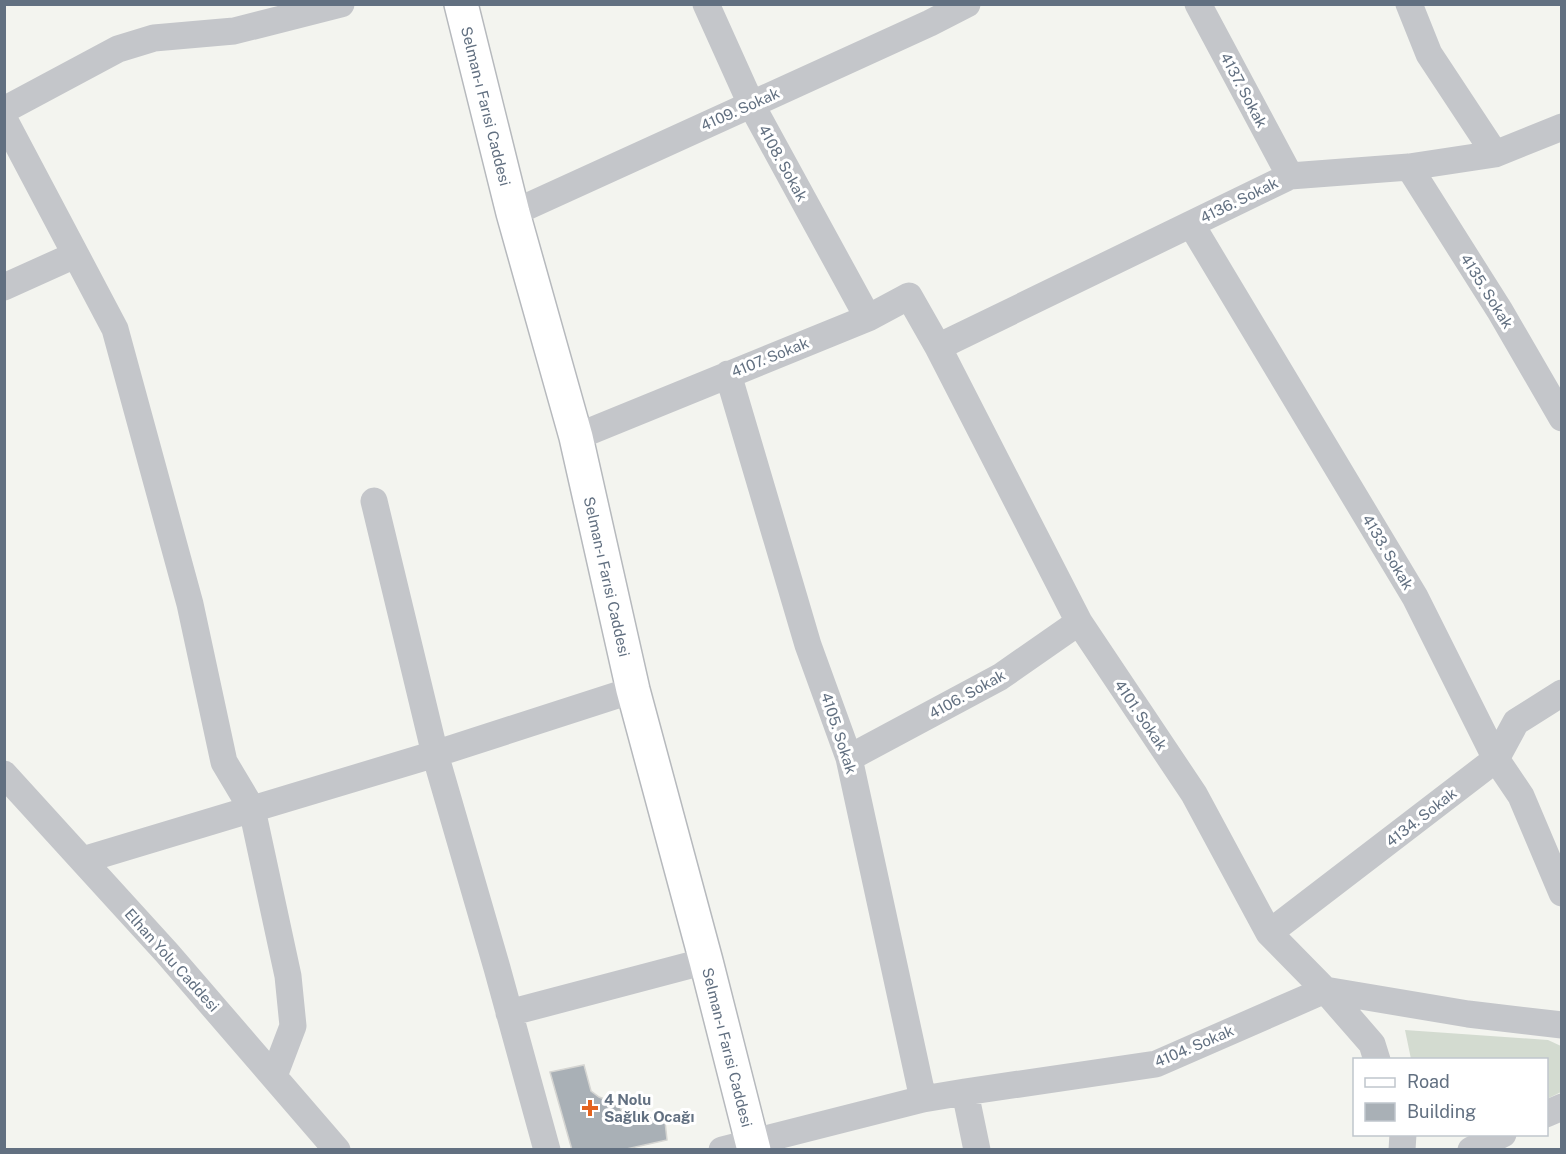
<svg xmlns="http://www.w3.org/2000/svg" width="1566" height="1154" font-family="'Public Sans',sans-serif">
  <rect width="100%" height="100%" fill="#f3f4ef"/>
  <!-- green -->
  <path fill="#d3dbd0" d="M1405,1030l143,10 13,6v46l-14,7 -1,-39 -135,-1z"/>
  <!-- building -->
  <path fill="#a9b0b6" stroke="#d5d5d2" stroke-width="1.5" d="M584,1065l7,26 8,6 19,7 7,12 39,-4 3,28 -45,10h-50l-22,-78z"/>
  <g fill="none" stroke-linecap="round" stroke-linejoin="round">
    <!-- major casing -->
    <g stroke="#b6b9bd" stroke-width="36">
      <g id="major">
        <path id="s1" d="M461,4l52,209 63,224 57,253 73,271 48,189"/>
      </g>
    </g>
    <!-- minor -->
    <path stroke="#c4c6ca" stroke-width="27" d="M706,4l45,100 117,214
      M1198,4l92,172
      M1409,4l20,50 66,100
      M4,110l114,-61 36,-11 80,-7 107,-27
      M4,119l111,210 75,275 34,158 28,47 36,167 5,50 -19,50
      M1409,167l91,144 62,107
      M513,213l417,-190 37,-19
      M1191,224l224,373 81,162 25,37 41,97
      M4,287l71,-32
      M938,347l352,-171 119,-9 86,-13 67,-27
      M728,374l80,271 41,113 74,341
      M576,437l292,-119 41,-22 29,51 141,275 115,172 75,139 56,57 47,54 5,16
      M374,501l61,253 62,214 50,182
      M849,758l151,-81 79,-55
      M4,774l163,179 170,197
      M83,860l352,-106 198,-64
      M1269,933l227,-174 20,-37 46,-29
      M509,1013l197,-52
      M965,1092l12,58
      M1546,1114l16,-7
      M722,1150l201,-51 42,-7 191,-28 169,-74 143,24 94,11
      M1402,1150l1,-16
      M1471,1150l32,-16"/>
    <!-- major -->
    <use href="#major" stroke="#fff" stroke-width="33"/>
  </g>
  <!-- markers -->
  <path fill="#e4631f" stroke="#fff" stroke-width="2" d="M587 1099h6v6h6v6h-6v6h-6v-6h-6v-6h6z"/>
  <g text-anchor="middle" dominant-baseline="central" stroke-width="6" stroke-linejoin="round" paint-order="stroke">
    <!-- street labels -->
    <g font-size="15" fill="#627081" stroke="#fff">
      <text transform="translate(1244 90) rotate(62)">4137. Sokak</text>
      <text stroke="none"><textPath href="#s1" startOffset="105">Selman-ı Farısi Caddesi</textPath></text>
      <text transform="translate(740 109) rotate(-24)">4109. Sokak</text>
      <text transform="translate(783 163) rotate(61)">4108. Sokak</text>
      <text transform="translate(1239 200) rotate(-26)">4136. Sokak</text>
      <text transform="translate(1487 291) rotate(58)">4135. Sokak</text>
      <text transform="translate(770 357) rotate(-22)">4107. Sokak</text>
      <text transform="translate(1388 552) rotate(59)">4133. Sokak</text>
      <text stroke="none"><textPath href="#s1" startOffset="591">Selman-ı Farısi Caddesi</textPath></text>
      <text transform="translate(967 694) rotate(-29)">4106. Sokak</text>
      <text transform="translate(1141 715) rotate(56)">4101. Sokak</text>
      <text transform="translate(839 733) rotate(72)">4105. Sokak</text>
      <text transform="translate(1421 817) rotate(-38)">4134. Sokak</text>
      <text transform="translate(172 960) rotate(48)">Elhan Yolu Caddesi</text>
      <text transform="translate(1194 1046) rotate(-23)">4104. Sokak</text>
      <text stroke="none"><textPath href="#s1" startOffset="1077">Selman-ı Farısi Caddesi</textPath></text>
    </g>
    <!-- poi labels -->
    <g font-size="15" font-weight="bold" fill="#627081" stroke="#fff" text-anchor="start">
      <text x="604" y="1099">4 Nolu<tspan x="604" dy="17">Sağlık Ocağı</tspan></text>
    </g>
  </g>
  <!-- border -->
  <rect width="1566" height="1154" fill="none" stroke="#627081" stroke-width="12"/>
  <!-- legend -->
  <rect x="1353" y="1058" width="195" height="78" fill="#ffffff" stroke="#c0c6cd" stroke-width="1.5"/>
  <rect x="1365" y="1078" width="30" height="9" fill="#ffffff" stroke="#c0c6cd" stroke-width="1.5"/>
  <text x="1407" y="1088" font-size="18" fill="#627081">Road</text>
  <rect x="1365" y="1103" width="30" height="18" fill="#a9b0b6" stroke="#c0c6cd" stroke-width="1.5"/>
  <text x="1407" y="1118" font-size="18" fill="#627081">Building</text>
</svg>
